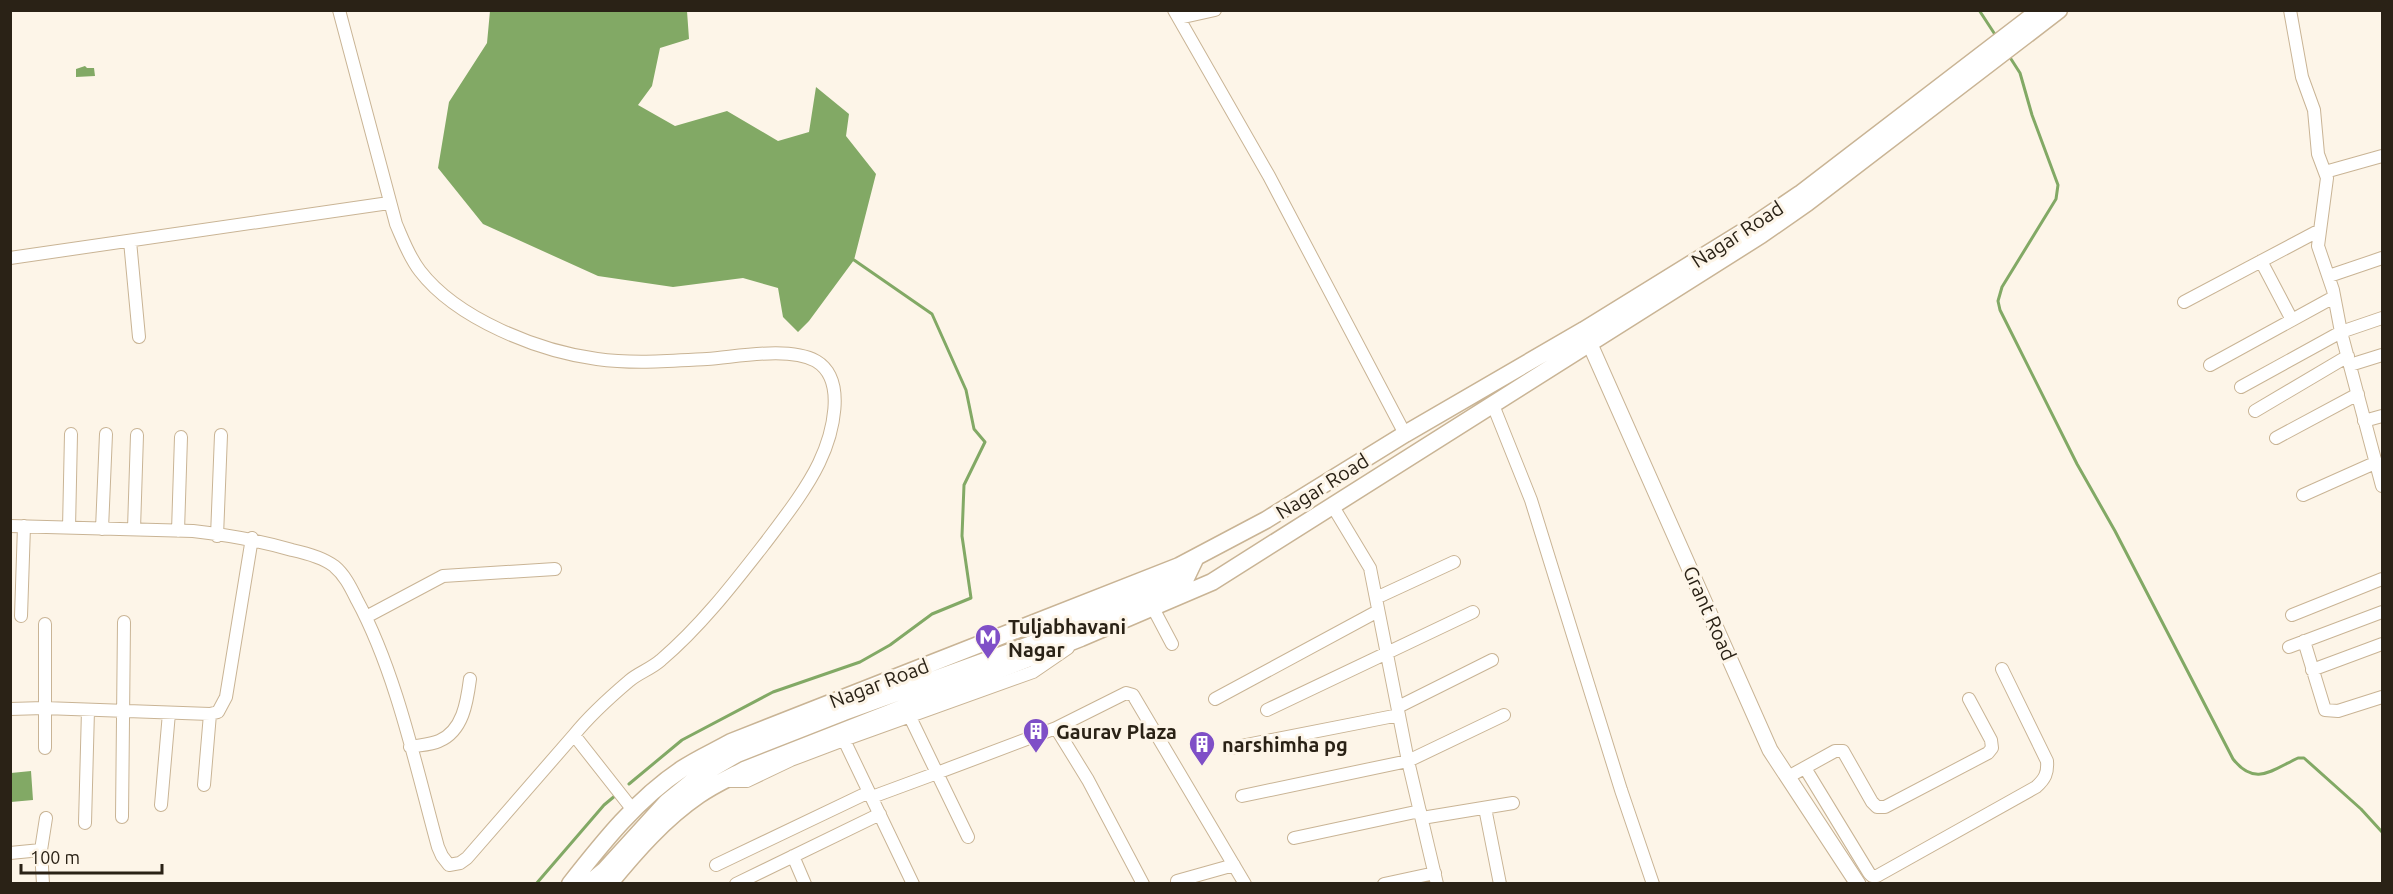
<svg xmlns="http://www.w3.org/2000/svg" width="2393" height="894" font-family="Ubuntu,sans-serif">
  <rect width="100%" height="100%" fill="#fdf5e8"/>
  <!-- water -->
  <path fill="#82a965" d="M687,11l2,28 -29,9 -8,38 -14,19 37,21 52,-15 51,30 31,-9 7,-45 33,27 -3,22 30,38 -22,86 -45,61 -11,11 -15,-15 -5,-29 -35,-10 -70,9 -75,-11 -115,-52 -45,-56 11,-66 38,-59 3,-32z
    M85,66l2,2h7l1,8 -19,1v-8z
    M31,771l2,29 -22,2v-29z"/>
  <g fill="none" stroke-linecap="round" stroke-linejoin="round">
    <!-- stream -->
    <path stroke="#82a965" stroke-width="3" d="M1979,10l17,26
      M2011,59l9,14 12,42 26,70 -2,14 -54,88 -4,14 2,9 77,154 38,67 118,228c22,28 39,11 65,-1h6l57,51 21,23
      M629,784l53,-44 91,-48 87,-30 30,-17 42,-31 39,-16 -9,-62 2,-51 21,-43 -11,-13 -8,-39 -34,-76 -78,-54
      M536,884l68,-79 12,-10"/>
    <!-- minor casing -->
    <g stroke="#c9b495" stroke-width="14">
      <path id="minor" d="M339,10l57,214c7,16 13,33 24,47 37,48 118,80 177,88 35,5 74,2 110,0 30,-2 82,-13 109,2 32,19 16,75 3,102 -13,27 -35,55 -53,79 -32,41 -65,84 -105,118 -10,9 -23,13 -32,21 -20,17 -39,34 -55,54l59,75
        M1174,10l95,166 136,258
        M2290,10l12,67 12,33 4,44 9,24 -9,68 15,44 8,42 41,154
        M1179,18l36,-8
        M2325,172l57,-16
        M130,241l9,96
        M10,258l379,-55
        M2261,261l31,59
        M2329,276l53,-18
        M2184,302l136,-72
        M2210,365l124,-68
        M2350,365l32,-10
        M2241,387l100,-55 41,-14
        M1493,405l38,95 90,290 32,94
        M2255,411l93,-55
        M2364,421l18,-5
        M2276,438l82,-44
        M2303,495l74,-33
        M1332,505l38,63 38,193 29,123
        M10,526l183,5c35,4 65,9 99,19 14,3 30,7 42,16 11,9 17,22 23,34 39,72 59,167 81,247l4,9 7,9 11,-2 7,-5 107,-123
        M69,528l2,-94
        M102,529l4,-95
        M134,529l3,-94
        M178,531l3,-94
        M217,536l4,-101
        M1376,598l78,-36
        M1153,608l19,36
        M2292,615l90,-36
        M21,616l3,-90
        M366,617l77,-41 112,-7
        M45,624v124
        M2304,641l21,69 13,1 44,-14
        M2289,647l93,-35
        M2312,670l70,-26
        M1215,699l163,-88
        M1398,707l94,-47
        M10,709l34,-1 166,6 8,-2 8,-15 26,-159
        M1267,710l206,-98
        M910,717l27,56 119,-45 70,-35 7,2 112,189
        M1056,728l32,52 55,104
        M844,740l69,144
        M410,747c9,-2 20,-2 29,-6 24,-10 28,-39 31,-62
        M1231,748l168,-33
        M1805,768l64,105 3,3h5l159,-89c9,-8 12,-14 11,-26l-45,-92
        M1788,777l47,-26h8l29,51 5,5h8l103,-54 4,-5 -1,-8 -22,-41
        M727,781h20l44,-21 53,-20 189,-68 35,-24
        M204,785l6,-71
        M1242,796l166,-35 96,-46
        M872,797l65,-24 31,64
        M161,805l8,-92
        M1485,808l15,76
        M122,817l2,-195
        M1422,818l91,-15
        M85,823l3,-113
        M1294,838l126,-27
        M41,850l2,34
        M10,853l31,-3 5,-32
        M793,856l12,28
        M716,865l153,-73
        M1177,881l57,-16
        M736,884l144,-70
        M1384,884l51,-11"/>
    </g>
    <!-- major casing -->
    <g stroke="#c9b495" stroke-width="17">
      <path id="major" d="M1585,333l185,417 88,134"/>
    </g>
    <!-- highway casing -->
    <g stroke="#c9b495" stroke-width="19">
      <path id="highway" d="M570,884c33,-42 67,-85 112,-115 15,-10 33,-18 49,-27l448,-176 87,-46 139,-86 179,-104 170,-105 46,-31 240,-184
        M588,884l17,-14 62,-68 32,-26 38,-22 107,-42 196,-71 24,-13 122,-50 10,-21
        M609,884c27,-33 55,-65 90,-89 14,-10 30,-17 45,-25l337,-132 131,-56 549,-347 46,-32 252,-193"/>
    </g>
    <!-- minor -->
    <use href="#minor" stroke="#fff" stroke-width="12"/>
    <!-- major -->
    <use href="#major" stroke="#fff" stroke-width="15"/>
    <!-- highway -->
    <use href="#highway" stroke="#fff" stroke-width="16"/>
  </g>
  <!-- icons -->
  <defs>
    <g id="metro-pin" transform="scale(1.35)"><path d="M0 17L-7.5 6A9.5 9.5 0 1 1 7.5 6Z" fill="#7f4fc7" stroke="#fdf5e8"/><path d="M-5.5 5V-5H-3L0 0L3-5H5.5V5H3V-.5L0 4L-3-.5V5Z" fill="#fff"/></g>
    <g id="building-pin" transform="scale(1.35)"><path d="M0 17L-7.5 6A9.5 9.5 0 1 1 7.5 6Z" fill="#7f4fc7" stroke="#fdf5e8"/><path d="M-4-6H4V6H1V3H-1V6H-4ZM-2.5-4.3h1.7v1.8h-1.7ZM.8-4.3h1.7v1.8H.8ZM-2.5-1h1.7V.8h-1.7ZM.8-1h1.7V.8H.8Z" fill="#fff"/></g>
  </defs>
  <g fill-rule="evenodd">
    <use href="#metro-pin" x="988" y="637"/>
    <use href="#building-pin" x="1036" y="731"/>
    <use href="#building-pin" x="1202" y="744"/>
  </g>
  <g text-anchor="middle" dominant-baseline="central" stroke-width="6" stroke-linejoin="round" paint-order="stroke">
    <!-- street labels -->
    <g font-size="20" fill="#2a2216" stroke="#fdf5e8">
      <text transform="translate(1737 234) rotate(-33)">Nagar Road</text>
      <text transform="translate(1322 486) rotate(-32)">Nagar Road</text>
      <text transform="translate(1710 613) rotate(66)">Grant Road</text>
      <text transform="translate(879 683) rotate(-21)">Nagar Road</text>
    </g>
    <!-- poi labels -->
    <g font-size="20" font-weight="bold" fill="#2a2216" stroke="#fdf5e8" text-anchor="start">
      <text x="1008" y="626">Tuljabhavani<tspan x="1008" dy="23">Nagar</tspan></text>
      <text x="1056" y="731">Gaurav Plaza</text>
      <text x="1222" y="744">narshimha pg</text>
    </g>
  </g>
  <!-- border -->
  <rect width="2393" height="894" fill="none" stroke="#2a2216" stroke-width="24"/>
  <!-- scale -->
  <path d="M21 864v9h141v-9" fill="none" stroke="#2a2216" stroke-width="3"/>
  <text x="30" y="864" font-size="18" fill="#2a2216" stroke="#fdf5e8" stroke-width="4.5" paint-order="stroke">100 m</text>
</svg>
